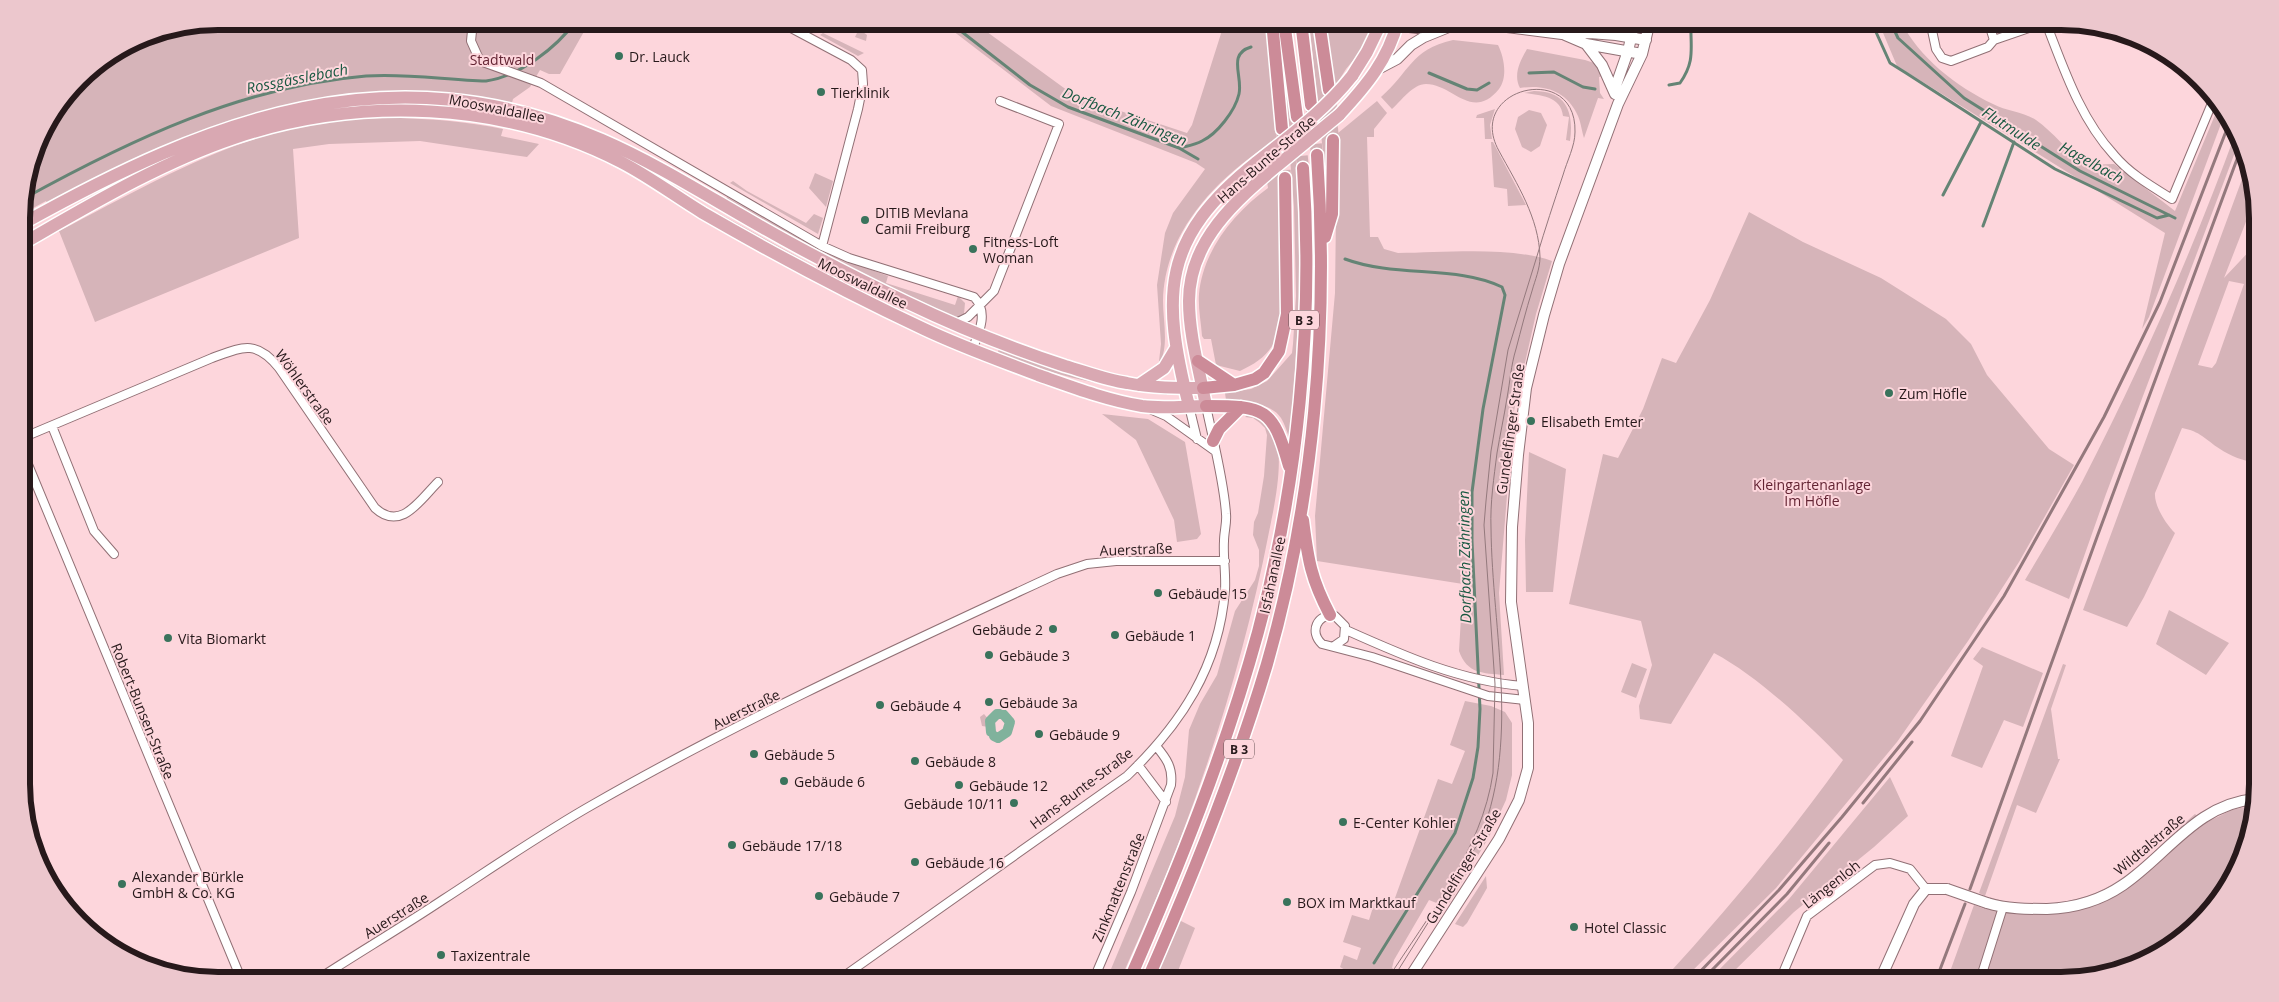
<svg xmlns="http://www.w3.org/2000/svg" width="2279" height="1002" font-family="'Open Sans',sans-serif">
  <rect width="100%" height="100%" fill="#fdd6dc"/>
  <!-- green -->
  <path fill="#d6b4b9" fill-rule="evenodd" d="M218,21h372l-30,53h-11l-9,-4 -10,17 -17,12 -2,8 -195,-6 -268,103 -2,-3 -24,13v-9l19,-74 47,-61 55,-34zM301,85l-56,14 -45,15 45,-16z
    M940,21h32l103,75 112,37 5,-8 33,-104h42c8,76 13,151 14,227 0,29 4,60 -4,87 -6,19 -20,28 -37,36l-24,-6 -5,-26h-7l-2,-3c-1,-14 -4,-28 -3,-42 4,-44 35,-81 69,-106l-6,-39c-51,35 -98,87 -99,152 0,19 6,45 -3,61l-1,-1 2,-17 -4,-59 8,-52 8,-20 32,-44 -9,-6 -145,-57z
    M1309,21h66l-14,30 -15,18 -10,16 2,48 39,-32 10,12 -13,16v8h-7l3,100h8l6,12 14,4c44,0 113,-7 154,8l-16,53 -22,97 -15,182 5,82c-21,-2 -37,-1 -45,-24l4,-67 -146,-23 -2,-45 20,-223 2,-159 -8,6 -2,50z
    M1878,21h23c17,36 56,66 92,83 13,7 31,8 43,16 17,12 32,31 47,45l31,-1 61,47 45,-108 5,10 -76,204 -7,12 23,-96 -268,-167z
    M1279,23c8,60 17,120 20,181 3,79 -3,157 -9,235 -3,-6 -5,-15 -9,-21 -10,-16 -38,-16 -55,-18l-1,-7 26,-4 16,-8 25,-28 1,-9 3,-48 -2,-89z
    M859,29l8,6 -1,6 -11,-4z
    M823,33l2,1 39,19 -6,3 -38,-21z
    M1453,40l45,5c6,12 10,32 1,44 -27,33 -46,-5 -73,-5 -13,0 -25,17 -34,25l-11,-12c29,-25 29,-47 72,-57z
    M1527,49l58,11 12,4 8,11 -6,2 1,16 4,6 -6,-1 -14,40c-2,-6 -3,-15 -6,-22 -11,-25 -33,-32 -58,-28 -7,-13 0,-27 7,-39z
    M1534,91c33,0 40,22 36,50l-4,-1 3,-23 -6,-1c-2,-20 -23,-21 -39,-23z
    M1495,109l-5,16 2,14h-7l-1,-21h-8l1,-3z
    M1529,110l12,3 6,12 -7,21 -9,6 -9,-5 -7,-18 3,-12z
    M400,118c35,1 69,4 103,11l-2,7 38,8 -12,13 -107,-16 -91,3 -36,5 6,89 -204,84 -36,-91c79,-41 159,-88 247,-106 31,-6 63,-7 94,-7z
    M2236,132l4,7 -134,355 -37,105 -44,-19c19,-32 39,-65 57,-98 59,-114 110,-230 154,-350z
    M1491,142h2l33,63 -18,1 -1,-17 -13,-2z
    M2248,163l8,33 -32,82 32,-34 1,219c-13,-2 -27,-7 -37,-14 -14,-9 -20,-18 -38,-21l-27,65c-1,13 11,31 20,40l-31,64 -17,30 -44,-17zM2229,281l15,3 -28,79 -4,5 -14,-3z
    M815,173l18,8 -7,26 -17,-19z
    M733,181l14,10 59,32 8,-9 9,4 -5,16 -88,-51z
    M727,197l98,56 63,23 -2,7 69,22 3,-9 7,7 -1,11 -9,5 -112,-54 -117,-65z
    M1749,212l54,30 78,36 65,41 25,25 16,31 62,74 25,16 -55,97 -51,79 -71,101 -121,146 -93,92h-20c64,-70 125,-143 180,-220 -36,-37 -84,-83 -129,-107l-43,71 -31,-5 -1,-13 13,-41 -11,-44 -72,-17 34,-150 15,4 25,-49 19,-51 14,5 34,-63z
    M718,213l102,56 34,14 111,53 -133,-58 -116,-63z
    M999,349l167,42 1,4c-58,-7 -116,-21 -170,-40z
    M1250,413c8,3 19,11 23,18 13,24 1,76 -4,101 -20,103 -50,204 -87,302 -18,50 -41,98 -62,147h-14l69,-165 10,-39 4,-47 11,-26 17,-29 18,-64 20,-31 4,-14v-16l-6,-15 1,-13 4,-9 6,-37 3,-41 -2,-7 -5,-5 -7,-5 -8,-1z
    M1102,414l46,5 37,23 16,92 -4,5 -20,3 -3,-22 -38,-80z
    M1529,452l37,17 -13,123h-27l-1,-52z
    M2169,610l60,33 -23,32 -50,-31z
    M1982,647l61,26 -20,54 -19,-7 -22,48 -31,-12 32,-90 -10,-7z
    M1632,663l15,6 -11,29 -15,-6z
    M2063,664l3,1 -15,44 7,50h2l-24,54 -19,-8 -32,91 -6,-3z
    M1465,701l26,5 14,6 7,11v52l-6,25 -17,37 -39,65 -6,4 -15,-6 -35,60 -2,8 11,7 -4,5 -56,1 4,-10 -7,-4 4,-12 13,5 4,-12 -18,-6 9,-27 17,5 5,-16 17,5 47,-130 14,5 13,-33 -15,-6z
    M984,714l6,7 -1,6 -7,-1 -2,-9z
    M1890,777l18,39 -34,31 -80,65 -69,68h-16l80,-81z
    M2254,805l-11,54 -26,45 -37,36 -56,30 -51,10h-126l27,-75 11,4 4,-12c39,13 92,8 127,-15 29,-18 53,-46 79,-68l10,9 27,-13z
    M1486,876l1,12 -20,35 -4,4 -8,-3z
    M1179,920l16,8 -21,53h-21z"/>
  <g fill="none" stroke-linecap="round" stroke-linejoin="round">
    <!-- stream -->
    <path stroke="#658475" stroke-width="3" d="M948,21l82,64 38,22 111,41 19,11
      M1871,21l19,42 16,10 149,96 102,49 12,-3
      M1890,21l8,17 66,60 116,73 95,47
      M1429,73l38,16 10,1 12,-7
      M1529,73l25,-1 29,15 12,2
      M1669,85l11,-2c16,-23 10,-35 11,-62
      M1179,148c8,-2 16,-3 23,-7 15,-7 33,-30 37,-47 4,-18 -12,-40 12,-47
      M1943,195l38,-73
      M23,199c107,-59 220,-113 343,-123 40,-3 80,4 120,5 34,-5 70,-33 90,-60
      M1983,226l31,-84
      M2251,254l5,2
      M1345,259c51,19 112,6 157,28l3,8 -22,114 -11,83v49l8,168 -2,38 -5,31 -18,55 -81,130
      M1363,980l5,-8"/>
    <!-- canal -->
    <path stroke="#80b29c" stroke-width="10" d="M991,732l-1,-11 7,-7h6l7,8 -3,10 -9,6 -4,-2"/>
    <!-- trunk-tunnel -->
    <path stroke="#d2b0b5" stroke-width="12" stroke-dasharray="12 6" stroke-linecap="butt" d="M1329,92l4,48
      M1312,108l5,47
      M1298,120l5,48
      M1283,134l2,44"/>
    <!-- minor casing -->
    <g stroke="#917075" stroke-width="10">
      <path id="minor" d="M473,21l-2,20 9,20 61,22 281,163 27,12 125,39c15,15 5,36 -2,53
        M778,21l73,39 11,10 1,14 -5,25 -36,137
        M1930,21l6,28 6,9 9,3 37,-14 6,-7 55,-19
        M1988,21l6,19
        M2046,23c18,46 34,95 68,132 16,19 37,31 58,44l43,-103
        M954,324l14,-7 26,-26 65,-167 -59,-23
        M1189,406l8,33
        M1152,410l14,6 49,35
        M52,426l42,105 20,23
        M22,438l190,-80c30,-11 44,-19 67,10l96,140c26,24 45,-8 63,-26
        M22,450l220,531
        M1346,630c58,26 114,51 177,56
        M1334,646l10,-7 1,-13 -10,-10c-18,-3 -26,16 -13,28l50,13 116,39 37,4
        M2257,655v2
        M1138,765l28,37
        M1780,980l27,-64 68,-51 15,-2 20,6 16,20
        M1980,980l23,-73
        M315,981c43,-28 87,-54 129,-82 49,-32 97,-65 148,-94 150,-86 308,-158 465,-231l30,-10 29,-3h109
        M837,981l290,-205c54,-52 92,-109 98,-186 1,-17 -2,-33 -1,-49 0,-9 3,-18 2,-27 -2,-33 -13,-74 -20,-108
        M1093,981l38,-89 40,-107c2,-17 -4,-26 -15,-39"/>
    </g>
    <!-- tertiary casing -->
    <g stroke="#917075" stroke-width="12">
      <path id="tertiary" d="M1394,21l15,6 28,3
        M1460,21l102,13 27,-1 27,2 30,5
        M1589,32l21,-11
        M1565,35l21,9 56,10
        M1586,44l16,21 13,29
        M1378,69l19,-10 14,-14 13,-8 37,-15
        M1614,91l14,-40 7,-30
        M1987,903c20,6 40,6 60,6 27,-1 54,-9 76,-24 44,-30 74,-81 132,-86
        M1408,980l91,-141 20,-39 9,-32v-45l-17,-121 1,-75 6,-72 8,-67 18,-73 15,-51 59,-160 24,-50 8,-33
        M1880,980l34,-76 12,-15h21"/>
    </g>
    <!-- primary casing -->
    <g stroke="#fff" stroke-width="15">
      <path id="primary" d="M1352,76l15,-24 15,-31
        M1339,115c27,-29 49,-55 59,-94
        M22,224c188,-105 368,-176 580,-84 53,23 102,54 151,82 50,29 101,55 153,80 52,25 104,46 159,64 21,6 41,14 62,17 24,5 51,5 76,5
        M22,244c68,-39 138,-81 212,-106 125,-42 269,-37 387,24 29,15 54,34 82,51 73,42 146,81 221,116 38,18 75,31 114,46 34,12 68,25 104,31 21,3 43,0 64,0 -6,-34 -17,-70 -17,-105 0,-60 47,-101 89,-136
        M1139,385l25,-17 12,-20
        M1189,406c-28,-112 -28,-168 68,-244"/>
    </g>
    <!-- trunk casing -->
    <g stroke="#fff" stroke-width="15">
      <path id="trunk" d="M1272,21l10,108
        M1284,21l13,96
        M1301,21l10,84
        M1319,21l10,69
        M1325,237l7,-23 1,-74
        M1198,361l36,24
        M1203,388l31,-3 21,-6 9,-6 15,-22 8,-37 -2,-136
        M1206,406c59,0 67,2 83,60
        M1213,441l6,-12 22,-22
        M1303,520c5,40 8,59 27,95
        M1129,981c50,-114 96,-229 129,-349 40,-149 56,-310 45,-464
        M1147,981c45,-103 88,-209 120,-317 47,-163 62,-340 50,-509"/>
    </g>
    <!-- minor -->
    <use href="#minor" stroke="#fff" stroke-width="8"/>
    <!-- tertiary -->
    <use href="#tertiary" stroke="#fff" stroke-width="10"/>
    <!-- primary -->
    <use href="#primary" stroke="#d9a8b2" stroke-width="12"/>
    <!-- trunk -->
    <use href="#trunk" stroke="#cc8b98" stroke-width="12"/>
    <!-- tram -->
    <path stroke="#94797d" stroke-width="1" d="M1387,980c41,-64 95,-130 106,-207l2,-89 -11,-159 2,-24 5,-50 17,-101 29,-94c8,-27 17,-54 26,-81 4,-14 12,-29 12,-43 2,-72 -111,-44 -76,19 18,33 40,67 41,106 0,12 -5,23 -8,34 -6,19 -11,39 -16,58 -5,16 -6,33 -9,49 -3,19 -7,37 -10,55 -3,24 -7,50 -6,75 1,105 31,216 -14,317l-85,135"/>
    <!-- rail -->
    <path stroke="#94797d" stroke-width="3" d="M1863,803l49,-61
      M1970,889l127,-352 146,-394
      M1712,970l75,-76 42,-51
      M1692,980l87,-90 63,-73 78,-96 84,-125 100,-179 56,-115 70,-181
      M1936,980l29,-76"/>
    <!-- tertiary-bridge casing -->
    <g stroke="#917075" stroke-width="12" stroke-linecap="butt">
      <path id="tertiary-bridge" d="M1947,889l40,14"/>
    </g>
    <!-- primary-bridge casing -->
    <g stroke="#fff" stroke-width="15" stroke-linecap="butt">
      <path id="primary-bridge" d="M1257,162c34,-27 68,-52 95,-86
        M1278,165l61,-50"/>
    </g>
    <!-- tertiary-bridge -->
    <use href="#tertiary-bridge" stroke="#fff" stroke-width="10"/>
    <!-- primary-bridge -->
    <use href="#primary-bridge" stroke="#d9a8b2" stroke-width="12"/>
  </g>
  <!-- markers -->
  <g fill="#3a735c" stroke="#fdd6dc" stroke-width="2">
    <circle cx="619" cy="56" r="5"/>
    <circle cx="821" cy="92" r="5"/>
    <circle cx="865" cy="220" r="5"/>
    <circle cx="973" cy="249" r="5"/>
    <circle cx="1889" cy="393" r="5"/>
    <circle cx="1531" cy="421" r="5"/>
    <circle cx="1158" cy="593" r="5"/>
    <circle cx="1053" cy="629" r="5"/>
    <circle cx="1115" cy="635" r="5"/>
    <circle cx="168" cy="638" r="5"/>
    <circle cx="989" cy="655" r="5"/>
    <circle cx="989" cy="702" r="5"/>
    <circle cx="880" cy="705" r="5"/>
    <circle cx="1039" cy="734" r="5"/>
    <circle cx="754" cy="754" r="5"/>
    <circle cx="915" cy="761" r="5"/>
    <circle cx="784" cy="781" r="5"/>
    <circle cx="959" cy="785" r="5"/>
    <circle cx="1014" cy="803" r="5"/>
    <circle cx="1343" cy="822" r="5"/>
    <circle cx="732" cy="845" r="5"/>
    <circle cx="915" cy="862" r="5"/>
    <circle cx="122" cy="884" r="5"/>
    <circle cx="819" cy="896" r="5"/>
    <circle cx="1287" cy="902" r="5"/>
    <circle cx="1574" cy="927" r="5"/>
    <circle cx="441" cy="955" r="5"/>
  </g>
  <g text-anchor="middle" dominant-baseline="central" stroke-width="4" stroke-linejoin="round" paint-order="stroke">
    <!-- shield labels -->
    <g fill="#fdd6dc" stroke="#675255" stroke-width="1">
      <rect x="1289" y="310.5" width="30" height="19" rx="4"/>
      <rect x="1224" y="739.5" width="30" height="19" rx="4"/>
    </g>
    <g font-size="12" font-weight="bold" fill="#27191b">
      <text x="1304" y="320">B 3</text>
      <text x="1239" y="749">B 3</text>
    </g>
    <!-- poi labels -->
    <g font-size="14" fill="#27191b" stroke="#fdd6dc" text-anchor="start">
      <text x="629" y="56">Dr. Lauck</text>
      <text x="831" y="92">Tierklinik</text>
      <text x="875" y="212">DITIB Mevlana<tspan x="875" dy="16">Camii Freiburg</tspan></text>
      <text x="983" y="241">Fitness-Loft<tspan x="983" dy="16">Woman</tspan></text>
      <text x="1899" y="393">Zum Höfle</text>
      <text x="1541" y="421">Elisabeth Emter</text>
      <text x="1168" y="593">Gebäude 15</text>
      <text x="1043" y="629" text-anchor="end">Gebäude 2</text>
      <text x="1125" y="635">Gebäude 1</text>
      <text x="178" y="638">Vita Biomarkt</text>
      <text x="999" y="655">Gebäude 3</text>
      <text x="999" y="702">Gebäude 3a</text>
      <text x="890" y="705">Gebäude 4</text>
      <text x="1049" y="734">Gebäude 9</text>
      <text x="764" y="754">Gebäude 5</text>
      <text x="925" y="761">Gebäude 8</text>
      <text x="794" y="781">Gebäude 6</text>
      <text x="969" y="785">Gebäude 12</text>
      <text x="1004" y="803" text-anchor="end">Gebäude 10/11</text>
      <text x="1353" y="822">E-Center Kohler</text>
      <text x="742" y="845">Gebäude 17/18</text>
      <text x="925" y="862">Gebäude 16</text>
      <text x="132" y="876">Alexander Bürkle<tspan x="132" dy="16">GmbH &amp; Co. KG</tspan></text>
      <text x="829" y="896">Gebäude 7</text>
      <text x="1297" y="902">BOX im Marktkauf</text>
      <text x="1584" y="927">Hotel Classic</text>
      <text x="451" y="955">Taxizentrale</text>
    </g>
    <!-- park labels -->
    <g font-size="14" fill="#632433" stroke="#fdd6dc">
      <text x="502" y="59">Stadtwald</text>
      <text x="1812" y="484">Kleingartenanlage<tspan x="1812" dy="16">Im Höfle</tspan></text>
    </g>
    <!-- street labels -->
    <g font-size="14" fill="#27191b" stroke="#fdd6dc">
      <text transform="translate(497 108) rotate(11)">Mooswaldallee</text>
      <text transform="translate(1266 159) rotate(-41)">Hans-Bunte-Straße</text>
      <text transform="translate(863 283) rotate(26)">Mooswaldallee</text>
      <text transform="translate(305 387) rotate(54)">Wöhlerstraße</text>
      <text transform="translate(1510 429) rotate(-82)">Gundelfinger Straße</text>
      <text transform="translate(1136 549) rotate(-2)">Auerstraße</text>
      <text transform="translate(1272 575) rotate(-78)">Isfahanallee</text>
      <text transform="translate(746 709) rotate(-26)">Auerstraße</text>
      <text transform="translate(143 711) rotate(68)">Robert-Bunsen-Straße</text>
      <text transform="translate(1081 788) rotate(-37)">Hans-Bunte-Straße</text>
      <text transform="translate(2149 844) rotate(-40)">Wildtalstraße</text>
      <text transform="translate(1463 866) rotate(-59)">Gundelfinger Straße</text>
      <text transform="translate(1831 884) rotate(-38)">Längenloh</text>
      <text transform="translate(1118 887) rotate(-68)">Zinkmattenstraße</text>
      <text transform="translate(396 915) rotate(-32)">Auerstraße</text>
    </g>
    <!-- water labels -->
    <g font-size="15" font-style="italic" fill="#195841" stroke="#fdd6dc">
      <text transform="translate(297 78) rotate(-11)">Rossgässlebach</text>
      <text transform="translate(1125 116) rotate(22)">Dorfbach Zähringen</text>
      <text transform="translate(2012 128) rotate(33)">Flutmulde</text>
      <text transform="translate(2092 162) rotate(29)">Hagelbach</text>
      <text transform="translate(1464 557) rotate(-91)">Dorfbach Zähringen</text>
    </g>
  </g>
  <!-- crop -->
  <path d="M0 0H2279V1002H0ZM218 30H2061A188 188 0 0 1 2249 218V784A188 188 0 0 1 2061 972H218A188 188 0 0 1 30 784V218A188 188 0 0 1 218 30Z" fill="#ecc7cd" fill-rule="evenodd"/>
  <path fill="none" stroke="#27191b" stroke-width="6" d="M218 30H2061A188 188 0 0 1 2249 218V784A188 188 0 0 1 2061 972H218A188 188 0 0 1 30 784V218A188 188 0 0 1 218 30Z"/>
</svg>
